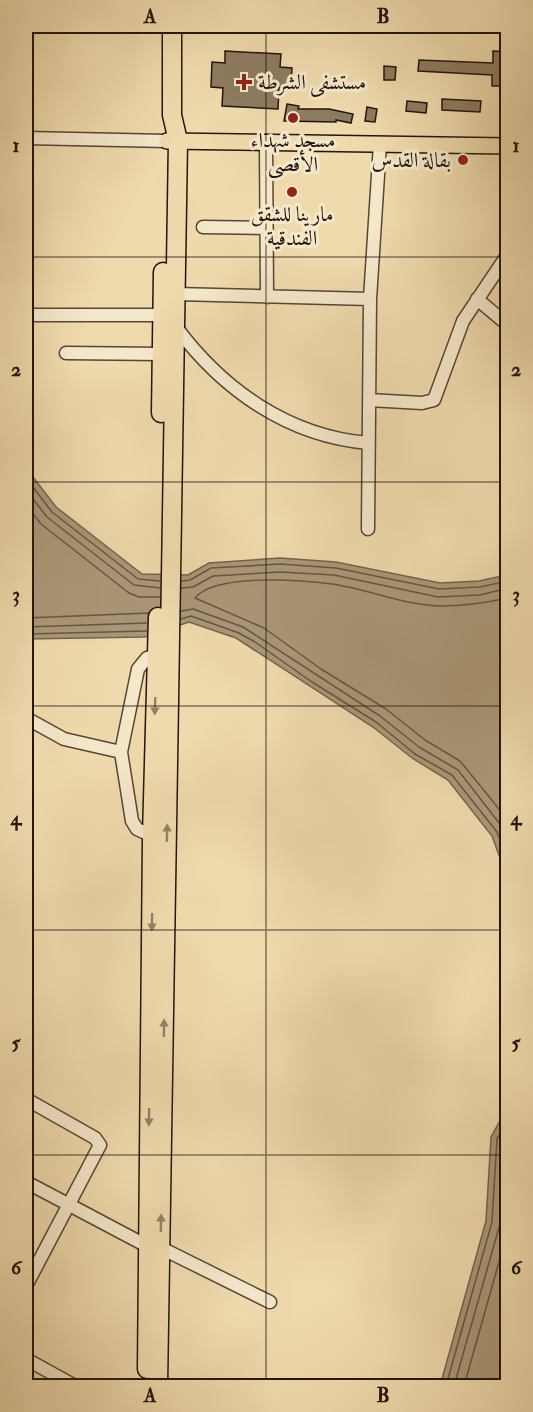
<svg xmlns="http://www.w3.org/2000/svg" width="533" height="1412" font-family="'IM FELL Double Pica',Amiri,serif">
  <rect width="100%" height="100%" fill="#efdaad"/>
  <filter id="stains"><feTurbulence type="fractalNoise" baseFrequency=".00333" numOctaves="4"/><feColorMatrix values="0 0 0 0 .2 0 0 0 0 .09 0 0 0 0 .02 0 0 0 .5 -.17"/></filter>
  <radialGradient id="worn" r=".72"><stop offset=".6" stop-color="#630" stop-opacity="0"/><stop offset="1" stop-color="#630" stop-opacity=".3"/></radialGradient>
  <!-- water -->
  <path fill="#aa9777" stroke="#74634d" stroke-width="1.5" d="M26,468l30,39 86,67 46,1 21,-12 71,-5 56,4 104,21 39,-2 28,-6v302l-15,-41 -44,-56 -36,-22 -39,-31 -137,-89 -47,-16 -44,15 -119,2z
    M507,1108v278h-67l46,-165 5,-84z"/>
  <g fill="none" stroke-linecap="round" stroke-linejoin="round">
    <!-- shore -->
    <path stroke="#665642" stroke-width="1.5" d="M26,478l26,34 86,67 22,2
      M26,490l21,27 87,68 26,3
      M26,505l15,19 88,69 10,4h21
      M181,581l9,-1 21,-12 69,-4 56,4 103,21 41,-2 28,-6
      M181,588l12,-1 20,-11 67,-4 54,3 104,22 42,-2 28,-7
      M508,598c-23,5 -45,8 -68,8 -37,-1 -72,-17 -108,-22 -31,-4 -117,-11 -137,14l69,30 57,41 65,40 39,31 35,21 48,59
      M181,611l12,-2 50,18 137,89 39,31 39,23 45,58 5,11
      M26,618l123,-5
      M181,619l10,-3 48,17 16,9 57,40 64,40 39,32 37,21 45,57 11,28
      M26,627l121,-4
      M26,634l121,-3
      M446,1386l46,-164 5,-83 11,-19
      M454,1386l46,-162 4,-83 4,-6
      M464,1386l44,-156"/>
  </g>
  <!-- building -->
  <path fill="#8d7b60" stroke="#23150d" stroke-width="1.5" d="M225,51l56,3 -1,13 12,1 -1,14 -12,6 -1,21 -56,-3 1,-18 -12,-1 1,-25 13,1z
    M493,51l14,1v34h-15v-11l-74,-4 1,-11 74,3z
    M384,66l12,1 -1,13h-11z
    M442,99l39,2 -1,11 -38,-2z
    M407,101l20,2 -1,10 -20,-2z
    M287,104l12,2 -1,3h31l24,5 -2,9 -15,-3v2l-52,-1z
    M367,107l10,2 -2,13 -10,-1z"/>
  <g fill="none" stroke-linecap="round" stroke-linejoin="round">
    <!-- minor casing -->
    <g stroke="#564635" stroke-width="15">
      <path id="minor" d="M26,138l141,3
        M266,143l1,154
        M203,227l63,1
        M176,294l194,5
        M477,299l31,26
        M26,315h137
        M176,327c47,63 112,109 192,116
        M66,353l96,1
        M369,400l53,3 12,-3 29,-79 45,-67
        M368,529l2,-230 10,-155
        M26,718l38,21 57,13
        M152,836l-15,-7 -5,-8 -11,-69 17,-83 9,-11 10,-3
        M26,1099l69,39 5,7 -74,141
        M26,1182l121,64
        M161,1248l109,54
        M26,1359l49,27"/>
    </g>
    <!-- major casing -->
    <g stroke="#23150d" stroke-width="18">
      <path id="major" d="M167,141l341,5"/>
    </g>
    <!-- highway casing -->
    <g stroke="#23150d" stroke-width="21">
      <path id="highway" d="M161,413l2,-141
        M147,1369l5,-533 6,-219
        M158,1386l20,-1245 -6,-26v-89"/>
    </g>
    <!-- minor -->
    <use href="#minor" stroke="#f5e7ca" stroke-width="12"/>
    <!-- major -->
    <use href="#major" stroke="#efdaad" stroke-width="15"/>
    <!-- highway -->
    <use href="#highway" stroke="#efdaad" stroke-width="18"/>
  </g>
  <!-- one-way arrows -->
  <defs><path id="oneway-solid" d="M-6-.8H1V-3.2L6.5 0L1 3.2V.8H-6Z" transform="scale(1.5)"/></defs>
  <g fill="#938165">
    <use href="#oneway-solid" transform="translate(155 706) rotate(92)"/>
    <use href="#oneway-solid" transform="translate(167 833) rotate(-89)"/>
    <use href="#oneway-solid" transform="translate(152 922) rotate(91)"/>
    <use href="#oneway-solid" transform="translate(164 1028) rotate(-89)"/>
    <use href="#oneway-solid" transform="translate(149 1117) rotate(91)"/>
    <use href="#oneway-solid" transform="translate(161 1223) rotate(-89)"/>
  </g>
  <!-- grid -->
  <path fill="none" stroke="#23150d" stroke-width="1.5" stroke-opacity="0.55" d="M266,26v1360M26,257h482M26,482h482M26,706h482M26,930h482M26,1155h482"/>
  <!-- markers -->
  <g fill="#8f2418" stroke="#f5e7ca" stroke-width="2">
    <path d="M241 73h6v6h6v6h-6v6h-6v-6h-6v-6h6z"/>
    <circle cx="293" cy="118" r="6"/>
    <circle cx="463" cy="160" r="6"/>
    <circle cx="292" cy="192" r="6"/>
  </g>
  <g text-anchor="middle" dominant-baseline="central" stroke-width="6" stroke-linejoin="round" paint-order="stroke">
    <!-- poi labels -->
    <g font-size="21" fill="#23150d" stroke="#f5e7ca">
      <text x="258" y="82" text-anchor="start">مستشفى الشرطة</text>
      <text x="293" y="140">مسجد شهداء<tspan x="293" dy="24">الأقصى</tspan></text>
      <text x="451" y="160" text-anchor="end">بقالة القدس</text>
      <text x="292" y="214">مارينا للشقق<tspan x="292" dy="24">الفندقية</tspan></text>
    </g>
  </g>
  <!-- margin -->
  <rect width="533" height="1412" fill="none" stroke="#efdaad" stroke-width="66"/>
  <rect x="33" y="33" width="467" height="1346" fill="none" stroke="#23150d" stroke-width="2"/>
  <g font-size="20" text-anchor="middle" font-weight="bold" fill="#23150d">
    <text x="150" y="23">A</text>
    <text x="383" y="23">B</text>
    <text x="16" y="152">1</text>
    <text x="516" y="152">1</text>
    <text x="16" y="376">2</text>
    <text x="516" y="376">2</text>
    <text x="16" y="601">3</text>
    <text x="516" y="601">3</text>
    <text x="16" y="825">4</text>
    <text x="516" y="825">4</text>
    <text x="16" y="1049">5</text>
    <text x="516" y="1049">5</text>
    <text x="16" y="1274">6</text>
    <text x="516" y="1274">6</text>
    <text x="150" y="1402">A</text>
    <text x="383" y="1402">B</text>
  </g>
  <rect width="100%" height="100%" filter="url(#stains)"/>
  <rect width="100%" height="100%" fill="url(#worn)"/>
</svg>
